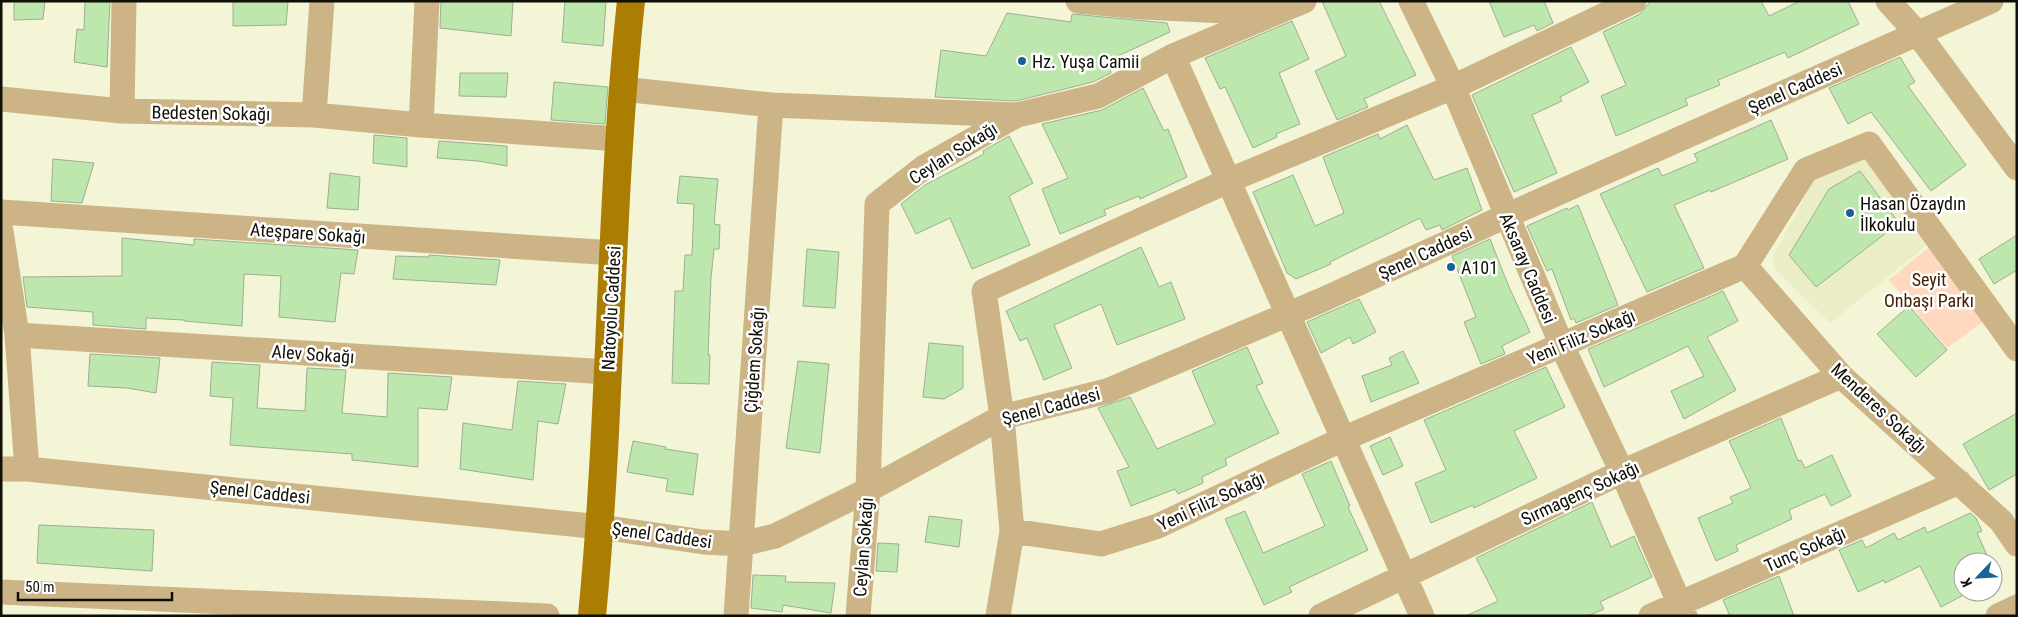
<svg xmlns="http://www.w3.org/2000/svg" width="2018" height="617" font-family="'Roboto Condensed',sans-serif">
  <rect width="100%" height="100%" fill="#f3f5d6"/>
  <!-- built -->
  <path fill="#ebedc6" d="M1854,157l11,3 61,86 -96,77 -54,-53 -4,-12 42,-78z"/>
  <!-- green -->
  <path fill="#fed9c0" d="M1929,247l55,74 -37,27 -58,-68z"/>
  <!-- building -->
  <path fill="#bee7ad" stroke="#9cae95" d="M14,1h31l-2,18 -29,1z
    M85,1h25l-3,66 -33,-5 3,-33 7,1z
    M233,1h55l-2,24 -53,1z
    M441,1h72l-2,35 -71,-8z
    M565,1h41l-3,45 -41,-4z
    M1322,1h57l37,74 -52,24 4,8 -31,13 -22,-49 31,-15z
    M1489,1h55l9,22 -16,8 -3,-6 -30,12z
    M1651,1h110l8,15 31,-15h48l11,23 -71,34 -3,-6 -67,28 2,5 -35,14 3,6 -72,31 -15,-40 25,-11 -23,-53 37,-18z
    M1007,13l64,9 1,-8 95,9 3,9 -65,30 5,5 1,6 -18,9 -77,19 -81,-4 6,-47 45,6z
    M1292,21l17,38 -30,14 21,51 -24,10 1,3 -24,11 -28,-61 -5,2 -15,-31z
    M1571,47l18,35 -29,15 2,4 -30,14 25,58 -43,19 -42,-97z
    M1900,57l15,25 -7,4 58,79 -35,26 -60,-79 -23,12 -19,-36z
    M460,73h48l-2,24 -47,-1z
    M554,82l54,5 -3,37 -54,-4z
    M1143,88l21,43 4,-2 19,48 -47,22 -1,-3 -35,14 2,5 -46,19 -18,-45 26,-11 -26,-54 60,-14z
    M1771,120l17,39 -77,33 -1,-2 -36,15 30,63 -57,24 -47,-98 58,-26 4,8 36,-15 -4,-7z
    M1407,125l27,55 33,-12 15,42 -40,20 -2,-5 -14,5 -6,-12 -90,44 1,2 -35,15 -9,-6 -34,-81 40,-17 22,51 29,-13 -21,-56 55,-23 2,5z
    M374,135l33,3v29l-34,-4z
    M1009,136l24,47 -24,13 21,49 -58,24 -22,-51 -34,16 -15,-30 24,-19 59,-31 -1,-3z
    M439,141l68,5v20l-29,-5 -41,-3z
    M53,159l41,4 -12,40 -31,-2z
    M1860,171l39,52 -83,64 -27,-32 40,-66z
    M330,173l30,4 -2,33 -31,-2z
    M680,176l38,3 -4,45 6,1 -1,24h-5l-3,29 -3,77h2l-1,29 -37,-1 3,-92h8l2,-36h7l2,-51 -17,-1z
    M1578,205l40,100 -42,18 -2,-5 -3,2 -19,-51 -5,2 -20,-45 40,-18 1,2z
    M2017,235v35l-23,14 -15,-25z
    M122,238l72,7v-6l164,11 -4,24 -13,-1 -6,49 -56,-5 2,-41 -37,-2 -2,52 -58,-5v-1l-38,-2v11l-53,-4v-13l-66,-5 -4,-30 99,-1z
    M1490,239l19,48 21,45 -28,14 3,8 -24,10 -17,-42 12,-5 -24,-61z
    M1141,247l18,40 12,-5 14,37 -68,26 -16,-41 -47,21 18,43 -28,12 -17,-42 -7,3 -14,-30z
    M807,249l32,3 -4,56 -32,-2z
    M429,255l71,5 -4,25 -103,-6 3,-23 33,1z
    M1723,291l15,30 -31,16 29,53 -52,29 -13,-28 33,-15 -16,-30 -84,41 -16,-38z
    M1359,299l17,33 -23,12 -3,-7 -29,16 -14,-31z
    M1909,306l38,44 -31,27 -39,-43z
    M929,343l34,3v42l-19,11 -21,-2z
    M1247,347l16,36 -7,3 23,47 -54,26 2,6 -25,12 1,6 -25,11 -3,-5 -44,17 -14,-35 12,-4 -31,-59 32,-11 27,52 58,-25 -23,-53z
    M1403,351l16,32 -48,19 -9,-26 30,-11 -3,-7z
    M90,354l70,4 -4,35 -29,-5 -39,-2z
    M798,361l31,3 -9,89 -34,-5z
    M212,362l48,3 -3,43 48,3 2,-43 39,2 -4,43 45,4 1,-44 64,4 -5,33 -29,-2v59l-66,-7v-6l-122,-9 3,-47 -23,-2z
    M1546,367l19,40 -51,24 23,47 -63,30 -1,-3 -42,18 -16,-40 31,-13 -22,-50z
    M518,381l48,3 -8,40 -20,-3 -5,59 -73,-11 3,-46 49,7z
    M2017,413v61l-28,16 -26,-46z
    M1781,418l17,43 3,-1 4,8 27,-13 19,41 -20,10 -6,-12 -36,16 3,9 -56,26 2,6 -22,10 -18,-43 35,-15 -3,-6 21,-9 -22,-47z
    M1390,437l13,29 -20,9 -13,-29z
    M633,441l33,6 -1,2 33,5 -5,41 -27,-4 2,-12 -41,-7z
    M1331,461l19,45 -2,1 20,43 -79,37 3,5 -28,13 -39,-86 20,-8 18,42 62,-27 -23,-52z
    M1592,502l19,45 23,-11 18,41 -52,25 4,7 -16,7h-122l32,-15 -22,-43z
    M1970,513l6,5 6,13 -5,2 13,29h-27v30h6l-28,15 -21,-41 -35,17 -1,-3 -26,12 -19,-42 23,-10 4,8 28,-15 4,7 27,-13 2,6z
    M929,516l33,4 -3,27 -34,-5z
    M39,525l115,5 -2,41 -115,-8z
    M878,543l21,1 -2,28 -21,-1z
    M753,575l33,1 -1,6 50,1 -4,30 -48,-8 -1,7 -31,-4z
    M1779,576l15,40h-64l-7,-16z"/>
  <g fill="none" stroke-linecap="round" stroke-linejoin="round">
    <!-- minor -->
    <path stroke="#cdb486" stroke-width="25" d="M1078,1l63,6 127,6
      M1411,1l42,86 109,259 60,126 63,144
      M1888,1l30,33 99,134
      M1173,56l249,560
      M622,89l149,16 246,10
      M1,99l121,12 192,4 107,10 198,14
      M122,111l2,-110
      M314,115l8,-114
      M421,125l6,-124
      M1,212l613,41
      M1,231l16,104 10,134
      M1745,266l96,110 160,145 16,23
      M17,335l591,37
      M1,469h26l574,58 103,15 38,2 33,-8 93,-46 134,-73 105,-26 215,-91 184,-84 485,-215
      M1012,531l89,13 57,-18 185,-87 402,-173 61,-96 63,-26 148,205
      M1,592l546,24
      M736,616l35,-511
      M858,616l10,-126 9,-286 46,-36 94,-53 81,-19 75,-40 131,-55
      M998,616l14,-85 -10,-114 -18,-126 246,-111 223,-93 181,-86
      M1321,616l301,-144 219,-96
      M1651,616l308,-134
      M1998,616l19,-9"/>
    <!-- major -->
    <path stroke="#ab7d02" stroke-width="28" d="M592,616c20,-205 17,-411 39,-615"/>
  </g>
  <!-- markers -->
  <g fill="#186295" stroke="#fff" stroke-width="2">
    <circle cx="1022" cy="61" r="5"/>
    <circle cx="1850" cy="213" r="5"/>
    <circle cx="1451" cy="267" r="5"/>
  </g>
  <g text-anchor="middle" dominant-baseline="central" stroke-width="5" stroke-linejoin="round" paint-order="stroke">
    <!-- poi labels -->
    <g font-size="18" fill="#0f0f05" stroke="#fff" text-anchor="start">
      <text x="1032" y="61">Hz. Yuşa Camii</text>
      <text x="1860" y="203">Hasan Özaydın<tspan x="1860" dy="21">İlkokulu</tspan></text>
      <text x="1461" y="267">A101</text>
    </g>
    <!-- street labels -->
    <g font-size="18" fill="#0f0f05" stroke="#fff">
      <text transform="translate(1795 88) rotate(-24)">Şenel Caddesi</text>
      <text transform="translate(211 113) rotate(1)">Bedesten Sokağı</text>
      <text transform="translate(953 153) rotate(-32)">Ceylan Sokağı</text>
      <text transform="translate(308 233) rotate(4)">Ateşpare Sokağı</text>
      <text transform="translate(1425 253) rotate(-25)">Şenel Caddesi</text>
      <text transform="translate(1528 268) rotate(67)">Aksaray Caddesi</text>
      <text transform="translate(611 308) rotate(-87)">Natoyolu Caddesi</text>
      <text transform="translate(1581 337) rotate(-23)">Yeni Filiz Sokağı</text>
      <text transform="translate(313 354) rotate(4)">Alev Sokağı</text>
      <text transform="translate(754 360) rotate(-86)">Çiğdem Sokağı</text>
      <text transform="translate(1051 406) rotate(-15)">Şenel Caddesi</text>
      <text transform="translate(1879 408) rotate(43)">Menderes Sokağı</text>
      <text transform="translate(260 492) rotate(6)">Şenel Caddesi</text>
      <text transform="translate(1580 493) rotate(-25)">Sırmagenç Sokağı</text>
      <text transform="translate(1211 501) rotate(-25)">Yeni Filiz Sokağı</text>
      <text transform="translate(662 535) rotate(8)">Şenel Caddesi</text>
      <text transform="translate(863 547) rotate(-86)">Ceylan Sokağı</text>
      <text transform="translate(1805 549) rotate(-24)">Tunç Sokağı</text>
    </g>
    <!-- park labels -->
    <g font-size="18" fill="#452000" stroke="#fff">
      <text x="1929" y="279">Seyit<tspan x="1929" dy="21">Onbaşı Parkı</tspan></text>
    </g>
  </g>
  <!-- border -->
  <rect width="2018" height="617" fill="none" stroke="#0f0f05" stroke-width="5"/>
  <!-- north arrow -->
  <g transform="translate(1978 577) rotate(245)"><circle r="24" fill="#ffffff" stroke="#9f9f9b"/>
  <path d="M0-4L9 19L0 12L-9 19Z" fill="#186295"/>
  <text y="-8" font-size="14" font-weight="bold" text-anchor="middle" fill="#0f0f05">K</text>
  </g>
  <!-- scale -->
  <path d="M18 592v8h154v-8" fill="none" stroke="#0f0f05" stroke-width="2.5"/>
  <text x="25" y="592" font-size="15" fill="#0f0f05" stroke="#ffffff" stroke-width="4" paint-order="stroke">50 m</text>
</svg>
